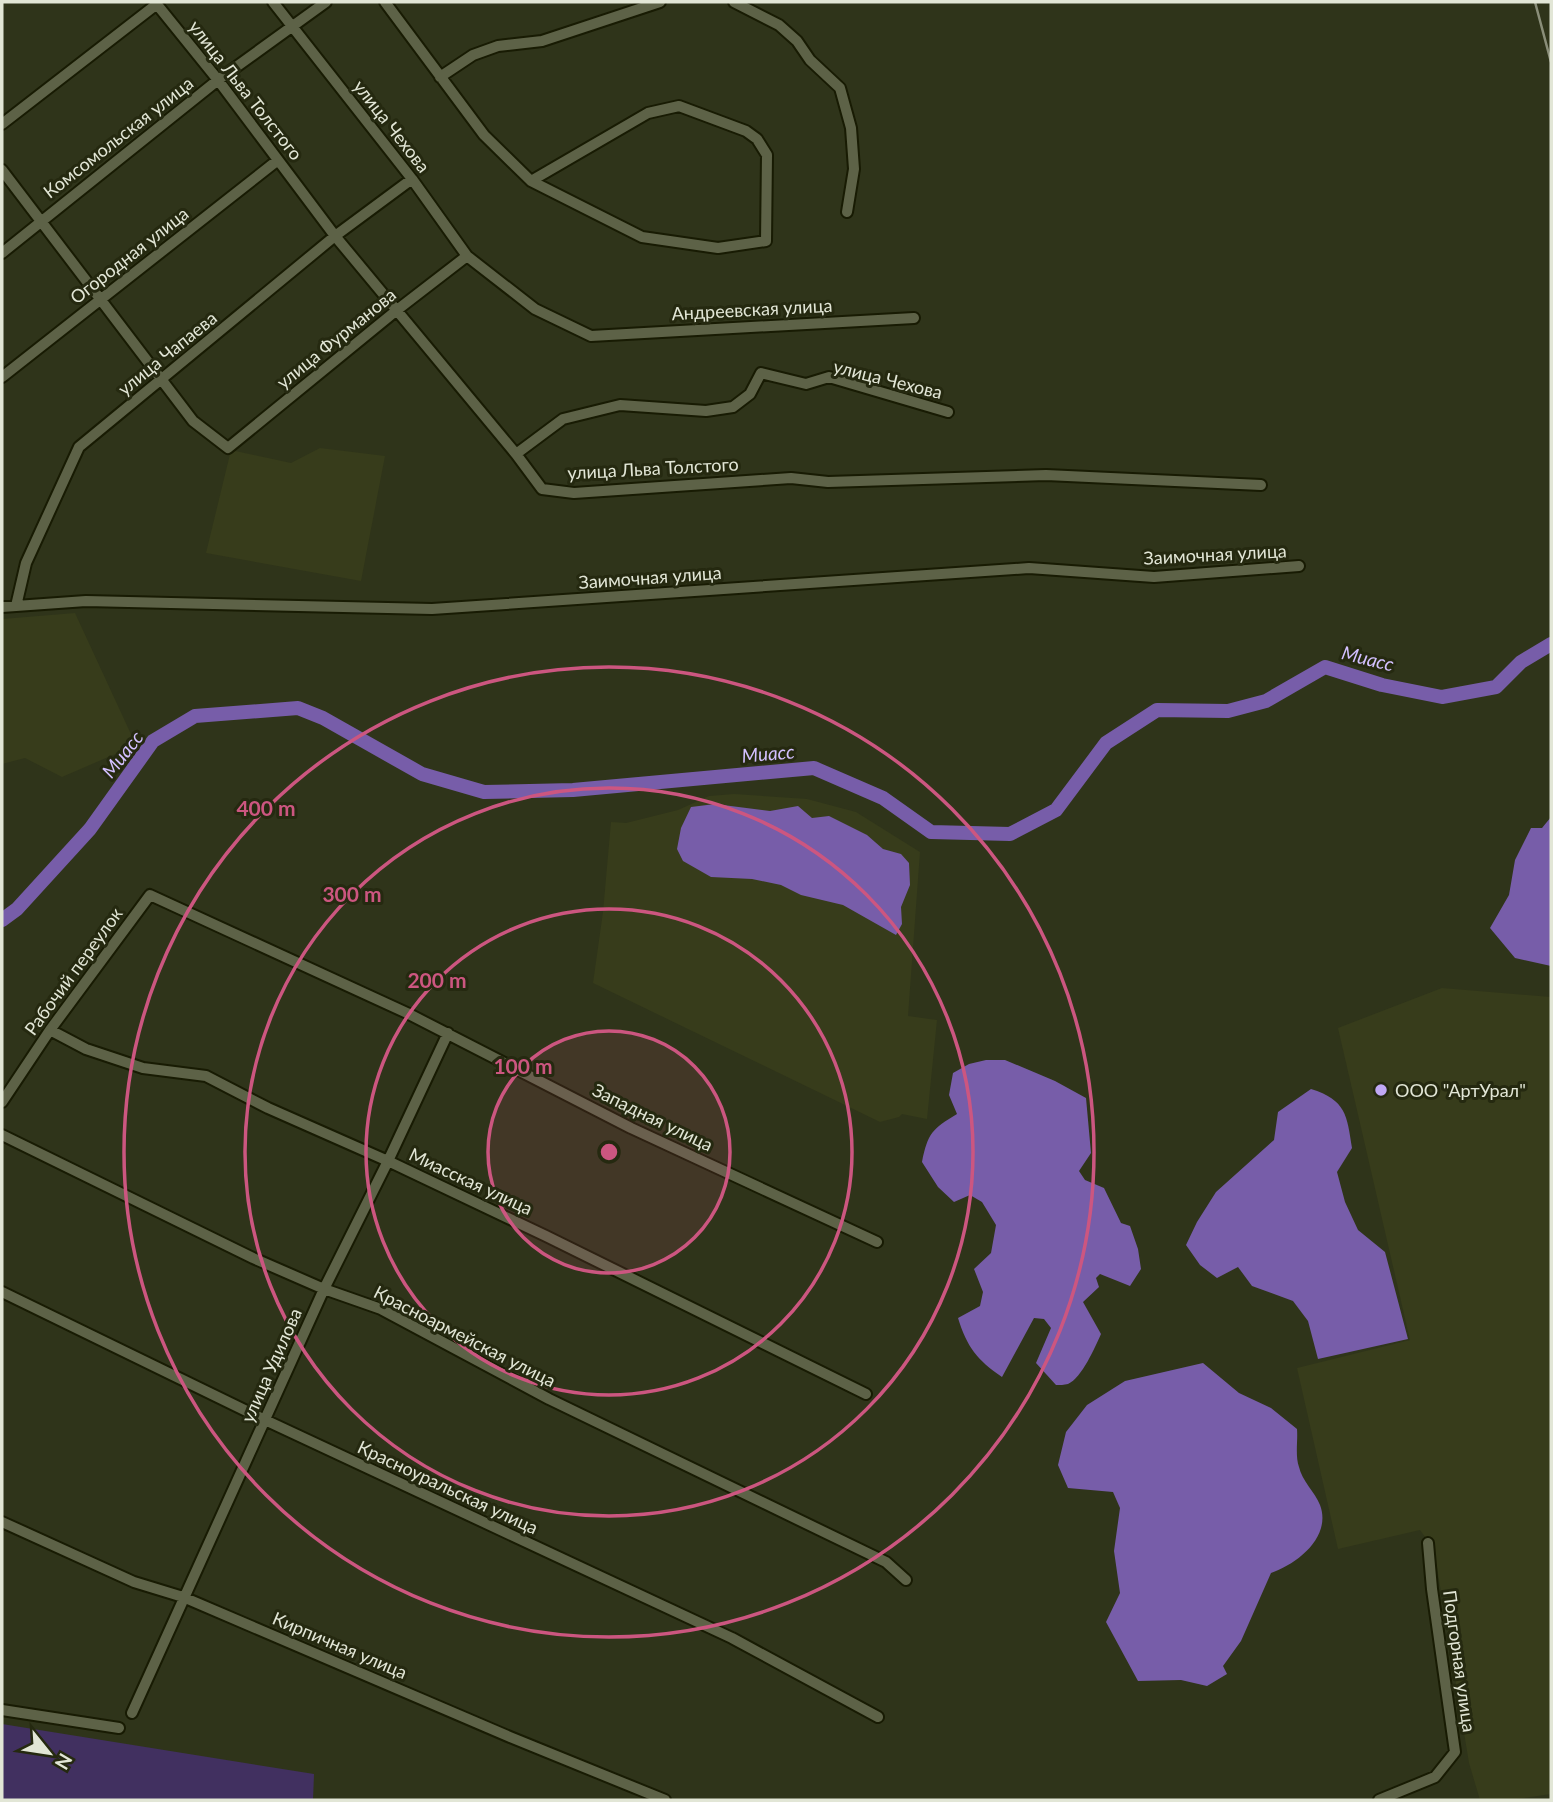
<svg xmlns="http://www.w3.org/2000/svg" width="1553" height="1802" font-family="Lato,sans-serif">
  <rect width="100%" height="100%" fill="#2f341a"/>
  <!-- built -->
  <path fill="#373c1b" d="M320,448l65,8 -24,125 -155,-28 25,-103 60,13z
    M75,613l61,132 -74,32 -37,-19 -23,6v-145z
    M734,794l73,5 49,13 64,40 -12,164 29,4 -10,99 -25,-5 -3,3 -19,5 -287,-139 10,-71 8,-90 15,1 52,-13 31,-14z
    M1442,988l109,9v797l-41,6h-30l-11,-37 -35,-214 -14,-19 -82,19 -41,-181 113,-28 -72,-312z"/>
  <!-- green -->
  <path fill="#413060" d="M2,1724l312,50 -1,26h-311z"/>
  <!-- water -->
  <path fill="#775da9" d="M715,804l55,7 28,-5 14,12 17,-2 38,19 16,14 18,5 8,9 1,22 -9,22 1,17 -6,11 -53,-30 -42,-10 -20,-10 -29,-6 -41,-2 -28,-16 -6,-12 4,-21 10,-21z
    M1551,817v149l-36,-8 -25,-30 19,-33 6,-35 16,-32h11z
    M986,1060h19l50,21 31,17 5,55 -12,18 6,9 19,8 17,35 9,3 8,23 3,20 -11,17 -30,-12 -4,4 3,9 -16,15 18,32c-6,13 -19,44 -33,50 -4,1 -8,1 -12,1l-20,-22 15,-35 -7,-9 -10,-1 -32,59c-25,-17 -35,-30 -44,-59l22,-12 3,-14 -9,-23 17,-16 5,-28 -14,-23 -12,-7 -16,7 -16,-15 -16,-25c6,-29 10,-33 35,-48l-8,-19 4,-22 16,-9z
    M1311,1089c35,11 36,26 41,59l-15,24 8,30 13,28 27,22 23,87 -90,20 -10,-38 -15,-20 -41,-15 -14,-19 -21,11 -17,-13 -14,-20 11,-23 19,-30 58,-52 4,-28z
    M1203,1363l36,30 32,15 26,21c1,11 -2,27 2,38 3,14 16,25 21,38 12,32 -23,59 -49,68l-30,68 -18,25 4,8 -20,12 -26,-6 -43,1 -32,-59 14,-29 -6,-42 6,-43 -7,-16 -45,-4 -10,-23 8,-33 21,-27 38,-24z"/>
  <g fill="none" stroke-linecap="round" stroke-linejoin="round">
    <!-- river -->
    <path stroke="#775da9" stroke-width="14" d="M2,920l15,-11 73,-80 63,-88 42,-25 103,-8 25,10 99,56 62,18 89,-2 241,-22 69,30 48,34 79,2 46,-24 50,-67 51,-33 71,1 38,-10 59,-34 57,18 60,12 54,-10 25,-25 30,-18"/>
    <!-- minor casing -->
    <g stroke="#181b03" stroke-width="14">
      <path id="minor" d="M155,2l63,78 117,156 181,218 26,35 32,4 217,-15 37,4 218,-7 215,10
        M273,2l139,177 55,77 68,53 56,27 323,-18
        M385,2l99,133 47,46 111,56 76,11 48,-7 1,-86 -10,-16 -11,-8 -67,-25 -31,7 -117,68
        M734,2l45,23 18,16 13,19 30,28 11,40 3,41 -7,43
        M440,77l33,-22 25,-9 44,-5 118,-39
        M2,124l155,-120
        M2,170l191,251 35,27 169,-138 70,-54
        M2,253l216,-173 108,-78
        M2,377l276,-217
        M516,454l47,-35 57,-14 86,6 27,-4 17,-13 11,-21 45,11 23,-7 119,35
        M16,606l10,-43 53,-116 256,-211 77,-57
        M2,607l84,-6 346,8 597,-41 125,9 145,-11
        M50,1030l36,19 57,19 63,8 62,32 120,53 158,75 320,158
        M2,1102l48,-72 100,-135 257,118 224,115 246,114
        M2,1135l251,123 71,31 57,20 168,90 337,163 20,18
        M2,1292l263,128 467,218 146,79
        M2,1522l132,60 49,15 327,140 155,63
        M2,1710l117,18
        M132,1713l192,-424 64,-128 60,-128
        M1379,1800l56,-23 20,-25 -23,-163 -4,-46"/>
    </g>
    <!-- minor -->
    <use href="#minor" stroke="#5d6247" stroke-width="10"/>
    <!-- rail -->
    <path stroke="#8a8e79" stroke-width="2.5" d="M1535,2l16,60"/>
  </g>
  <!-- distance rings -->
  <circle cx="609" cy="1152" r="121" fill="#cc5680" fill-opacity=".12"/>
  <g fill="none" stroke="#cc5680" stroke-width="3.5">
    <circle cx="609" cy="1152" r="121"/>
    <circle cx="609" cy="1152" r="243"/>
    <circle cx="609" cy="1152" r="364"/>
    <circle cx="609" cy="1152" r="485"/>
  </g>
  <!-- markers -->
  <circle fill="#c0a8f4" stroke="#252910" stroke-width="2.5" cx="1381" cy="1090" r="7"/>
  <g text-anchor="middle" dominant-baseline="central" stroke-width="6" stroke-linejoin="round" paint-order="stroke">
    <!-- street labels -->
    <g font-size="18" fill="#e2e6d6" stroke="#252910">
      <text transform="translate(246 90) rotate(52)">улица Льва Толстого</text>
      <text transform="translate(392 126) rotate(52)">улица Чехова</text>
      <text transform="translate(118 137) rotate(-38)">Комсомольская улица</text>
      <text transform="translate(129 255) rotate(-38)">Огородная улица</text>
      <text transform="translate(752 309) rotate(-3)">Андреевская улица</text>
      <text transform="translate(336 338) rotate(-39)">улица Фурманова</text>
      <text transform="translate(167 353) rotate(-39)">улица Чапаева</text>
      <text transform="translate(888 379) rotate(14)">улица Чехова</text>
      <text transform="translate(653 468) rotate(-3)">улица Льва Толстого</text>
      <text transform="translate(1215 554) rotate(-3)">Заимочная улица</text>
      <text transform="translate(650 577) rotate(-4)">Заимочная улица</text>
      <text transform="translate(73 971) rotate(-54)">Рабочий переулок</text>
      <text transform="translate(653 1117) rotate(26)">Западная улица</text>
      <text transform="translate(471 1181) rotate(25)">Миасская улица</text>
      <text transform="translate(465 1336) rotate(27)">Красноармейская улица</text>
      <text transform="translate(271 1365) rotate(-66)">улица Удилова</text>
      <text transform="translate(448 1487) rotate(25)">Красноуральская улица</text>
      <text transform="translate(340 1645) rotate(23)">Кирпичная улица</text>
      <text transform="translate(1460 1661) rotate(82)">Подгорная улица</text>
    </g>
    <!-- poi labels -->
    <g font-size="18" fill="#e2e6d6" stroke="#252910" text-anchor="start">
      <text x="1395" y="1090">ООО "АртУрал"</text>
    </g>
    <!-- water labels -->
    <g font-size="19" font-style="italic" fill="#d3c0ff" stroke="#252910">
      <text transform="translate(1368 658) rotate(14)">Миасс</text>
      <text transform="translate(768 753) rotate(-5)">Миасс</text>
      <text transform="translate(122 754) rotate(-52)">Миасс</text>
    </g>
  </g>
  <circle cx="609" cy="1152" r="10" fill="#cc5680" stroke="#252910" stroke-width="3.5"/>
  <g font-size="21" text-anchor="middle" font-weight="bold" fill="#cc5680" stroke="#252910" stroke-width="6" stroke-linejoin="round" paint-order="stroke">
    <text x="266" y="816">400 m</text>
    <text x="352" y="902">300 m</text>
    <text x="437" y="988">200 m</text>
    <text x="523" y="1074">100 m</text>
  </g>
  <!-- border -->
  <rect width="1553" height="1802" fill="none" stroke="#e2e6d6" stroke-width="7"/>
  <!-- north arrow -->
  <g transform="translate(49 1753) rotate(120)" stroke="#252910" stroke-width="5" paint-order="stroke">
  <path d="M0-5L12 26L0 18L-12 26Z" fill="#e2e6d6"/>
  <text y="-10" font-size="19" font-weight="bold" text-anchor="middle" fill="#e2e6d6">N</text>
  </g>
</svg>
